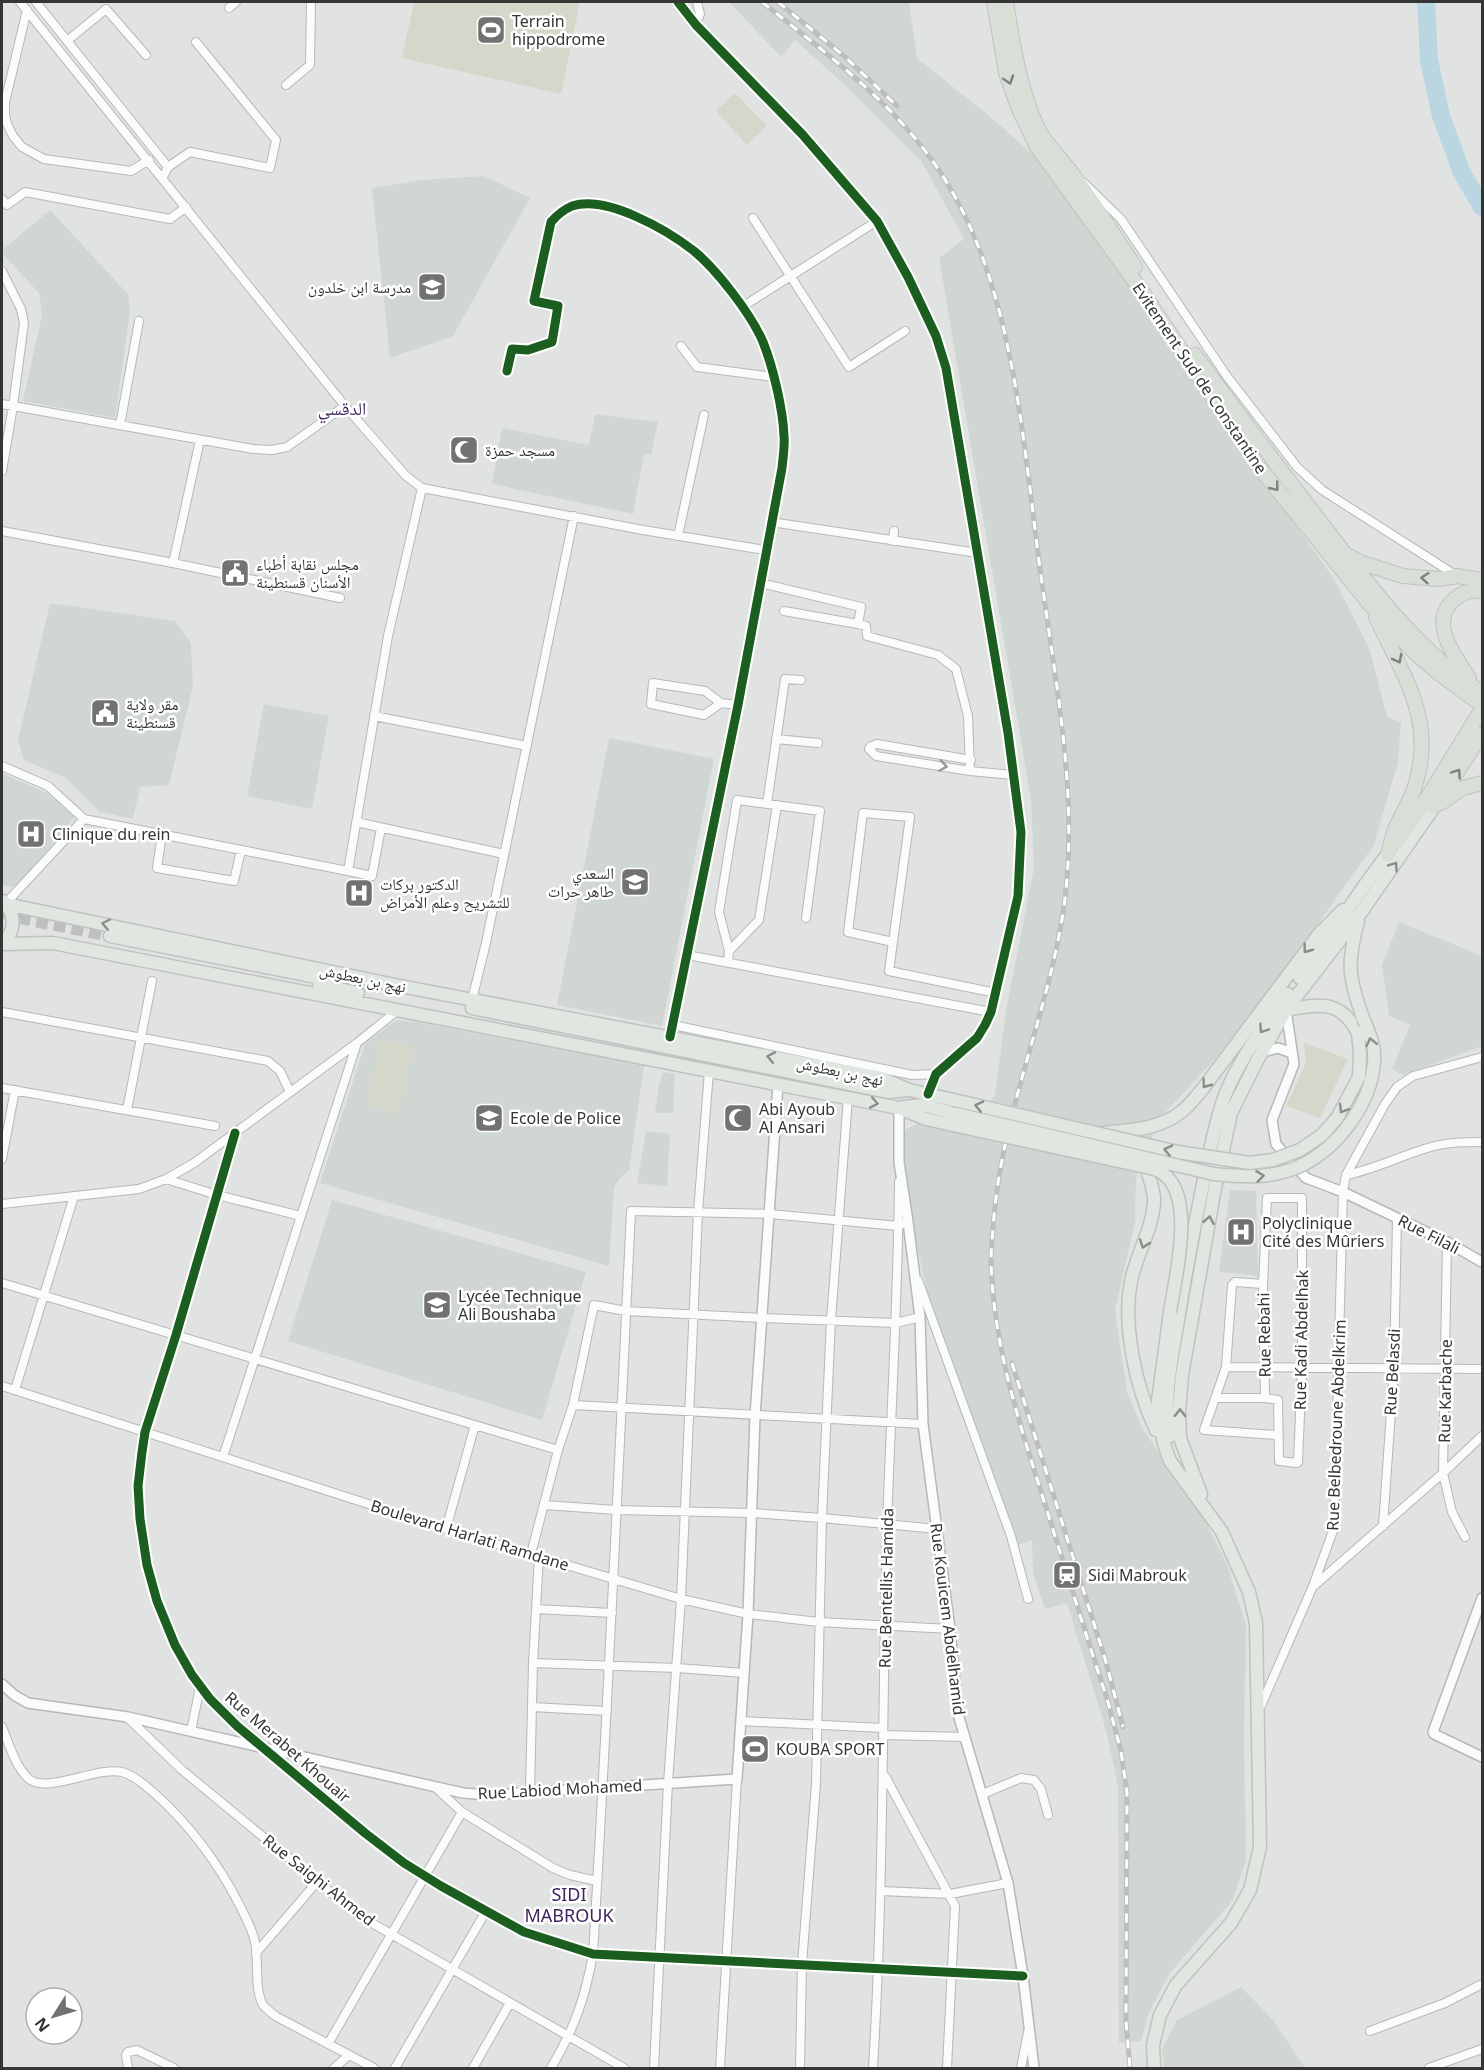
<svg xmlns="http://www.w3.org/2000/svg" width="1484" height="2070" font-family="'Noto Sans','Noto Naskh Arabic',sans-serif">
  <rect width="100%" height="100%" fill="#e1e3e2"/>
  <!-- built -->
  <path fill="#d0d7d3" d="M729,2h180l8,56 75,60 50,45 25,26 154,231 113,159 36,71 17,67 14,5 -3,40 -24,83 -66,93 -92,120 -56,60 -24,59 -1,45 -20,88 12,82 15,36 63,93 22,43 19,62 -2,113 2,122 -14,40 -62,72 -21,39 -8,29 -22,2 -1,-256 -11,-53 -40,-131 -22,6 -12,-36 -1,-33 -15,5 -90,-254 -14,-64 -11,-82 3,-15 15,-8 62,-8 13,-20 11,-83 28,-143 -3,-68 -92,-542 25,-19 -43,-78 -75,-75 -51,-46 -14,17z
    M484,176l46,22 -77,138 -63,22 -18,-170 50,-8z
    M50,210l78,84 2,17 -15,107 -92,-17 19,-86 -3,-22 -37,-40v-3z
    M595,414l63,8 -7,32h-7l-11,60 -141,-30 10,-56 87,17z
    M50,603l125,18 16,22 2,43 -24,99 -29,2 -7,32 -33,-7 -34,-34 -42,-18 -6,-20z
    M264,704l65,12 -17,93 -65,-13z
    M609,738l105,21 -52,267 -105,-21z
    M2,773l45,20 27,24 -56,70 -16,-2z
    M1399,922l83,34v90l-79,29 -11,-6 18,-44 -21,-9 -7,-51z
    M396,1020l20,2 228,44 -15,104 -8,7 -7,10 -5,79 -289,-83 45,-139z
    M663,1072l12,2 -2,39h-18l4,-29z
    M646,1131l24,3 -3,52 -30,-3z
    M1230,1190l26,1 2,85 -39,-4z
    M332,1200l254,72 -44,148 -254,-79z
    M1241,1987l32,33 32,48h-141l-2,-19 15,-29z"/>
  <!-- green -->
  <path fill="#d4d7ca" d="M414,2h166l-19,92 -159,-36z
    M735,93l32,33 -20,19 -31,-34z
    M381,1040l32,7 -15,67 -32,-8z
    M1304,1043l44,16 -28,59 -34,-12 20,-43z"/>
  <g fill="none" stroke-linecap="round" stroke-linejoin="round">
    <!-- river -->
    <path stroke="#bad6e1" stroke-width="18" d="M1426,2l3,58 12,56 21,57 20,34"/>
    <!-- primary-tunnel -->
    <path stroke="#bec0bf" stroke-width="12" stroke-dasharray="12 6" stroke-linecap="butt" d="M2,911l13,6 95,19"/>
    <!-- minor casing -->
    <g stroke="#b6b8b7" stroke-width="10">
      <path id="minor" d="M20,2l325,404 61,70 16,12 221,42 122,20
        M36,2l132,165
        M678,2l18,23 106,109 75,87 31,56 28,59 10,32 62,365 13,99 -3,64 -27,116 -6,13 -8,13 -41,36 -8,20
        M229,8l7,-6
        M27,10l-22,92v13l2,9 6,12 9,11 22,12 87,12 18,-11
        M696,25l4,-11 -3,-12
        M67,41l39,-32 40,46
        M286,85l24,-20 1,-63
        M163,177l5,-10 22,-15 80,16 6,-28 -80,-98
        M1084,183l37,36 105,156 71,92 25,23 135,86
        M2,199l5,6 18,-13 145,27 16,-12
        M753,218l96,149 56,-36
        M2,271l19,38 3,14 -11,83 -11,65
        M742,307l135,-86
        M681,346l16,21 76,10
        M507,371l5,-22 16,1 24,-8 6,-36 -24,-5 17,-79c6,-7 12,-12 21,-16 35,-11 95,24 122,45 23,19 57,63 69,91 10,25 20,67 21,94 1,10 -1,21 -2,32l-44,237 -68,332
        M2,404l251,45 19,1 15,-3 58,-41
        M120,425l19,-104
        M771,522l207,31
        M2,531l171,32 27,-123
        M678,536l26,-121
        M893,541l1,-10
        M173,563l167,35
        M760,583l101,24 -3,17 8,2 1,10 71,19 18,14 12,47 2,55 43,4
        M784,611l74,13
        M721,703l-17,12 -53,-11 2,-21 52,8 16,12 17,2
        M374,716l153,30
        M776,739l42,4
        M2,766l46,20 36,33 264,52 40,-235 34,-148
        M970,771l-94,-15 -7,-7 2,-3 6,-2 94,16
        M767,804l18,-125 16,1
        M356,822l148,32
        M162,834l-5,34 77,13 7,-31
        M348,871l24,5 9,-48
        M6,903l78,-84
        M893,942l-45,-10 15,-119 47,4 -21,154 107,22
        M729,951l30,-31 18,-115
        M687,955l304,57
        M728,963l1,-12 -10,-39 18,-112 83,11 -14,107
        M472,1000l14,-57 88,-427
        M2,1012l266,49 12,10 10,21
        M673,1025l239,50 24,-1
        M2,1088l213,38
        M127,1110l25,-129
        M235,1133l-59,202 -31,97 -3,20 -4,34 2,33 7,46 10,36 18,44 17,30 18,24 27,27 128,107 39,30 37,23 83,46 69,22 430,22
        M2,1159l13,-69
        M1346,1175c30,-6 56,-20 85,-28 17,-5 34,-5 51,-5
        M166,1179l51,16 84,21
        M1267,1198h35v169l-4,95 -1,1 -18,-2 -1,-61 -13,-2 -2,-114z
        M2,1204l137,-15 27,-10 28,-16 163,-120 41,-33
        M1447,1242l-4,231 9,39 13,25
        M918,1280l93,256 17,63
        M2,1283l556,167
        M1263,1284l-28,-2 -3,3 -6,82 -22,63 73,5
        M1226,1367l256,2
        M2,1386l444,143 235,70 67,15 71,8 131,7
        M15,1390l59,-194
        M1216,1398h49
        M573,1405l350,19
        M223,1457l134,-414
        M544,1505l72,5 136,3 70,5 115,11
        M1383,1526l11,-157 3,-151
        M446,1529l29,-104
        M531,1554l27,-104 15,-45 21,-100 32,6 136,7 134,5 24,-6
        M1315,1585l128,-112 39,-37
        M536,1609l76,4
        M533,1663l144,5 67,5
        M532,1707l75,4
        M1260,1708l53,-122 21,-58 9,-336 3,-17 39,-71 12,-17 16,-11 69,-19
        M128,1718l54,52 176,145 266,153
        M741,1721l142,7
        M2,1727c7,16 13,40 27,52 17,15 69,-13 93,-7 11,3 23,13 31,20 36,32 64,69 86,112 6,12 13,24 16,38 4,18 -1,47 8,63 3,4 10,9 14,12l97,51
        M191,1731l9,-44
        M883,1735l82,2
        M885,1776l70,130 -8,162
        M435,1787l27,25 91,56 17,7 27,6
        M530,1792l3,-129 6,-107
        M983,1794l38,-16 13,2 7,9 7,26
        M881,1891l69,3 58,-11
        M256,1953l61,-71
        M1370,2031l75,-28 37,-19
        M328,2044l134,-232
        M128,2068l-2,-13 2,-3 9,-2 37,18
        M334,2068l15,-13
        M395,2068l91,-157
        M473,2068l37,-65
        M551,2068c23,-39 34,-69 42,-114 15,-247 26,-495 38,-743l139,3 128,12 10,-4
        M654,2068l14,-285 13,-184 17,-387 11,-141
        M720,2068l17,-289
        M800,2068l2,-104 14,-180 6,-266 9,-198 17,-222
        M873,2068c11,-180 9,-361 14,-542 4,-115 11,-230 12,-344
        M1021,2068l7,-36
        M1429,2068l53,-19"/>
    </g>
    <!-- tertiary casing -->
    <g stroke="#b6b8b7" stroke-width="12">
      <path id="tertiary" d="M1286,1010l8,54 -22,56 4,24 30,34 37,14 104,50 35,20
        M1262,1052l16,-4 14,5
        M899,1108v54l9,60 12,95 3,107 27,205 8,85 50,169 15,93 11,92
        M1482,1598l-49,134 1,2 48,23
        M2,1684l12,11 14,8 100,14 335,76 26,2 248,-16 11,-165 7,-198 23,-331"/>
    </g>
    <!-- primary casing -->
    <g stroke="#c1c1c1" stroke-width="15">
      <path id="primary" d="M6,904l389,81 486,93 28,12 45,10
        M1358,921c-11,43 -10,55 5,97
        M110,936l221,44
        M2,944l51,-1 846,165 27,11 27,6
        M2,944c13,-12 15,-29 1,-43
        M1300,978c31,-40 56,-84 88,-124
        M319,985l39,8
        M472,1008l417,84 19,-2
        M1286,1010c34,-6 54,-11 72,23
        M903,1107l20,-2 34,9
        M1102,1133c27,-3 57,-3 79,-21 7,-5 14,-14 20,-21l118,-157 24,-24
        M1146,1167c3,11 9,24 8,36 -2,26 -16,49 -22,74 -11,46 4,111 24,153
        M1170,1436c-8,-40 3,-83 9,-122 7,-46 16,-90 25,-135 6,-28 11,-57 21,-84 15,-37 39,-69 63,-101
        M1201,1494l-21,-56 -1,-26 3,-37 33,-187 16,-75 27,-54 28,-49 74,-96 74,-107
        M1154,2068l-1,-23 7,-30 16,-30 55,-62 19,-33 10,-43 -4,-224 -7,-31 -27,-60 -52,-71 -6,-17 -6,-28v-15l12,-89"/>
    </g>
    <!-- trunk casing -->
    <g stroke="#c1c1c1" stroke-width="16">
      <path id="trunk" d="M994,2l12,71 12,34 19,40 102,140 120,180 113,140 43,46 21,18 46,34
        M1006,2c7,42 13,85 31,125 9,18 25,32 36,48 22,30 42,61 62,92
        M1195,355c43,59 87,117 131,174 46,60 92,122 156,164
        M1351,557l11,6 41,13 37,3 17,-3 25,4
        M1376,617c27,59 60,102 39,169 -5,17 -15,30 -21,46 -2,7 -4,15 -6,22
        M1469,678c-15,-23 -42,-58 -13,-80 8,-6 17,-9 26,-6
        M1441,803l22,-15 19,-5
        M1434,807l48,-73
        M1397,841l32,-46 53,-86"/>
    </g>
    <!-- minor -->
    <use href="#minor" stroke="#fafbfb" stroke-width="8"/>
    <!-- tertiary -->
    <use href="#tertiary" stroke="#fafbfb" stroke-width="9"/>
    <!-- primary -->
    <use href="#primary" stroke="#e0e6e0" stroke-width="12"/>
    <!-- trunk -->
    <use href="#trunk" stroke="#d7dfd7" stroke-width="14"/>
    <!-- rail casing -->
    <g stroke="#bdbebd" stroke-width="5">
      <path id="rail" d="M762,2c71,57 148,112 192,193 62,110 70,258 87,381 15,110 39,227 22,337 -16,102 -60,199 -69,303 -1,15 -3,30 -3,45 2,84 28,161 53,240 21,67 42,134 64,201l13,49 6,42 -1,228 4,47
        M778,2l66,54 53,50
        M1012,1363l94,299 17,65"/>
    </g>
    <!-- rail -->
    <use href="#rail" stroke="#fff" stroke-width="3" stroke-dasharray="9" stroke-linecap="butt"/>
    <!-- primary-bridge casing -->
    <g stroke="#c1c1c1" stroke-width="15" stroke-linecap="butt">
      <path id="primary-bridge" d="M954,1100l224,52 72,11 23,-3 27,-10 22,-15 15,-17 22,-41 1,-24 -2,-20
        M957,1114l257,60c29,3 58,5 86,-8 38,-18 71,-62 74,-104 2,-15 -5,-30 -11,-44
        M953,1125l193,42c4,1 10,2 13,4 39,20 16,107 11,141"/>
    </g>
    <!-- primary-bridge -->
    <use href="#primary-bridge" stroke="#e0e6e0" stroke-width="12"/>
    <!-- cycleway casing -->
    <g stroke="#fff" stroke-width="13">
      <path id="cycleway" d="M678,2l18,23 106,109 75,87 31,56 28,59 10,32 62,365 13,99 -3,64 -27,116 -6,13 -8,13 -41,36 -8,20
        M507,371l5,-22 16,1 24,-8 6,-36 -24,-5 17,-79c6,-7 12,-12 21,-16 35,-11 95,24 122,45 23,19 57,63 69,91 10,25 20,67 21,94 1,10 -1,21 -2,32l-44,237 -68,332
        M235,1133l-59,202 -31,97 -3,20 -4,34 2,33 7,46 10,36 18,44 17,30 18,24 27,27 128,107 39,30 37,23 83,46 69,22 430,22"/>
    </g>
    <!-- cycleway -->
    <use href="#cycleway" stroke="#1b5e20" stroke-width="9"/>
  </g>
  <!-- one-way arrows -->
  <defs><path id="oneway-chevron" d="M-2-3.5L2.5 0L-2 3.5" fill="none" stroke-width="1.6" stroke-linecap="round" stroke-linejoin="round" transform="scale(1.5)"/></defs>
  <g stroke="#7d827d">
    <use href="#oneway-chevron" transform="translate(1009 80) rotate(72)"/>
    <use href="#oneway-chevron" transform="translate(1275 487) rotate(51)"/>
    <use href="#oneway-chevron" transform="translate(1425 578) rotate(-175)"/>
    <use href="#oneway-chevron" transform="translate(1398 659) rotate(62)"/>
    <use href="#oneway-chevron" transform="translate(1457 773) rotate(-56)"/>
  </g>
  <use stroke="#979898" href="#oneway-chevron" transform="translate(943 766) rotate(9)"/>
  <g stroke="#8a8e8a">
    <use href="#oneway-chevron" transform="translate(1394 866) rotate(-55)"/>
    <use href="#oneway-chevron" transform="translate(106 924) rotate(-168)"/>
    <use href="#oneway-chevron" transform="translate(1307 949) rotate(127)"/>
    <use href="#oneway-chevron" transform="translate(1263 1029) rotate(124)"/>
    <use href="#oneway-chevron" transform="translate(1371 1042) rotate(-103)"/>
    <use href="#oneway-chevron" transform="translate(771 1057) rotate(-169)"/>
    <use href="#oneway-chevron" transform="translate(1206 1084) rotate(127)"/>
    <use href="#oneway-chevron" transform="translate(874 1103) rotate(11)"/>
    <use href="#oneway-chevron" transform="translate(979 1106) rotate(-167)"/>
    <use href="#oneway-chevron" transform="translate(1343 1109) rotate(121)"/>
    <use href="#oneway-chevron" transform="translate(1168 1150) rotate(-167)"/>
    <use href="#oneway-chevron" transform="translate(1260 1176) rotate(-7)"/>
    <use href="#oneway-chevron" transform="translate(1209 1220) rotate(-80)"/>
    <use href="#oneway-chevron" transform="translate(1144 1244) rotate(109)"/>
    <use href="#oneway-chevron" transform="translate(1180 1413) rotate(-89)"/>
  </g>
  <!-- icons -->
  <defs>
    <g id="stadium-square" transform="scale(1.5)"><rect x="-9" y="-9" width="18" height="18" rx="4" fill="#717271" stroke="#fff"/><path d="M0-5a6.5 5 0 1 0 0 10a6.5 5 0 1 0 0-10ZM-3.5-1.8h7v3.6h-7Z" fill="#fff"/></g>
    <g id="school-square" transform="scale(1.5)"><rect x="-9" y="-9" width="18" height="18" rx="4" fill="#717271" stroke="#fff"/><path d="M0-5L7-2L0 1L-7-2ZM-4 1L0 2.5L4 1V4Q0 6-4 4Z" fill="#fff"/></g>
    <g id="mosque-square" transform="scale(1.5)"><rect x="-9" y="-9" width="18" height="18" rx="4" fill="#717271" stroke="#fff"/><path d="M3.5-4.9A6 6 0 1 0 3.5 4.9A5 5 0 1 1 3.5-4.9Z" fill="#fff"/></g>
    <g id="civic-square" transform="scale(1.5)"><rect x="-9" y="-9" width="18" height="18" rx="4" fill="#717271" stroke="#fff"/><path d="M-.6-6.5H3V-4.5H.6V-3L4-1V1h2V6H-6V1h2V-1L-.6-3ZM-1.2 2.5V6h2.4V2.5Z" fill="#fff"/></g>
    <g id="hospital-square" transform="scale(1.5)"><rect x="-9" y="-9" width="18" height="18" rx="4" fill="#717271" stroke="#fff"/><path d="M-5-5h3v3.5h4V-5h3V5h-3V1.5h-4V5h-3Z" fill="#fff"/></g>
    <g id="university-square" transform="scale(1.5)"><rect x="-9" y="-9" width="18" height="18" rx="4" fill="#717271" stroke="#fff"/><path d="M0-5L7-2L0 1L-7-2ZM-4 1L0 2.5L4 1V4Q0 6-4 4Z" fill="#fff"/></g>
    <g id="station-square" transform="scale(1.5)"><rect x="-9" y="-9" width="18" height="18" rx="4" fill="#717271" stroke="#fff"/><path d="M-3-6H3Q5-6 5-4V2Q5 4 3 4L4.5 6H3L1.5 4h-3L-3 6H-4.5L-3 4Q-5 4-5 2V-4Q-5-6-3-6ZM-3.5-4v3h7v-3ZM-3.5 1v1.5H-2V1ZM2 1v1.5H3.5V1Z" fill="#fff"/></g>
  </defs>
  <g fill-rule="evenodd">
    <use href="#stadium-square" x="491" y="30"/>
    <use href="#school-square" x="432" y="287"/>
    <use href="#mosque-square" x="464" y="450"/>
    <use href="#civic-square" x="235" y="573"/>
    <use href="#civic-square" x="105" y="713"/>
    <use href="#hospital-square" x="31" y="834"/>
    <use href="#school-square" x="635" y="882"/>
    <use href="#hospital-square" x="359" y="893"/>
    <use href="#university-square" x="489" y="1118"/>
    <use href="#mosque-square" x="738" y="1118"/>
    <use href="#hospital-square" x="1241" y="1232"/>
    <use href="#school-square" x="437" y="1305"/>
    <use href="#station-square" x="1067" y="1575"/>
    <use href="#stadium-square" x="755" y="1749"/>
  </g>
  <g text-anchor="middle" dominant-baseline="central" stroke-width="5" stroke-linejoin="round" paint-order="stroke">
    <!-- poi labels -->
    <g font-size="16" fill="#343534" stroke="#fff" text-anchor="start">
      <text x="512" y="21">Terrain<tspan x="512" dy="18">hippodrome</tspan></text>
      <text x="411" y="287" text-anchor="end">مدرسة ابن خلدون</text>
      <text x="485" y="450">مسجد حمزة</text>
      <text x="256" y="564">مجلس نقابة أطباء<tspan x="256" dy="18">الأسنان قسنطينة</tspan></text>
      <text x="126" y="704">مقر ولاية<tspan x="126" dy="18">قسنطينة</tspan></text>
      <text x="52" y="834">Clinique du rein</text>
      <text x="614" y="873" text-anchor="end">السعدي<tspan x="614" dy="18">طاهر حرات</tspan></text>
      <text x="380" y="884">الدكتور بركات<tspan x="380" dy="18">للتشريح وعلم الأمراض</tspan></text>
      <text x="759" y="1109">Abi Ayoub<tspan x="759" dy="18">Al Ansari</tspan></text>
      <text x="510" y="1118">Ecole de Police</text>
      <text x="1262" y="1223">Polyclinique<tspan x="1262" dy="18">Cité des Mûriers</tspan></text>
      <text x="458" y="1296">Lycée Technique<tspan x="458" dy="18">Ali Boushaba</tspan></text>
      <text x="1088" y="1575">Sidi Mabrouk</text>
      <text x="776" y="1749">KOUBA SPORT</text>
    </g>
    <!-- street labels -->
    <g font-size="16" fill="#343534" stroke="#fff">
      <text transform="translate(1200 378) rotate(56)">Evitement Sud de Constantine</text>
      <text transform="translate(363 978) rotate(12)">نهج بن بعطوش</text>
      <text transform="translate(840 1071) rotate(12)">نهج بن بعطوش</text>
      <text transform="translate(1429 1234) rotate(27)">Rue Filali</text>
      <text transform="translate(1264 1335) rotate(-91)">Rue Rebahi</text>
      <text transform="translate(1301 1340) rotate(-89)">Rue Kadi Abdelhak</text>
      <text transform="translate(1392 1372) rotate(-87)">Rue Belasdi</text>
      <text transform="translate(1445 1391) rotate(-89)">Rue Karbache</text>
      <text transform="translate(1336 1425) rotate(-88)">Rue Belbedroune Abdelkrim</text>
      <text transform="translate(470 1535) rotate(17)">Boulevard Harlati Ramdane</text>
      <text transform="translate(886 1588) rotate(-89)">Rue Bentellis Hamida</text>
      <text transform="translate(948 1619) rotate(83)">Rue Kouicem Abdelhamid</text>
      <text transform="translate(288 1747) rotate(41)">Rue Merabet Khouair</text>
      <text transform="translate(560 1789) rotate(-3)">Rue Labiod Mohamed</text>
      <text transform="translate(319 1880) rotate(38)">Rue Saighi Ahmed</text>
    </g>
    <!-- neighbourhood labels -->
    <g font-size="18" fill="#3e255f" stroke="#fff">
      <text x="342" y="408">الدقسي</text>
      <text x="569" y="1894">SIDI<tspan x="569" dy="21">MABROUK</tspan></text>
    </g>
  </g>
  <!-- border -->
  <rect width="1484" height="2070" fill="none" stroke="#343534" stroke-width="6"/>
  <!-- north arrow -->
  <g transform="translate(54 2016) rotate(233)"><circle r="28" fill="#ffffff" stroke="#aeaeae" stroke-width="1.5"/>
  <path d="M0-4.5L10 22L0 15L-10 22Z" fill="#717271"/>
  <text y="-9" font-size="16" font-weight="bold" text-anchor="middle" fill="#343534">N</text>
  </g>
</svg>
